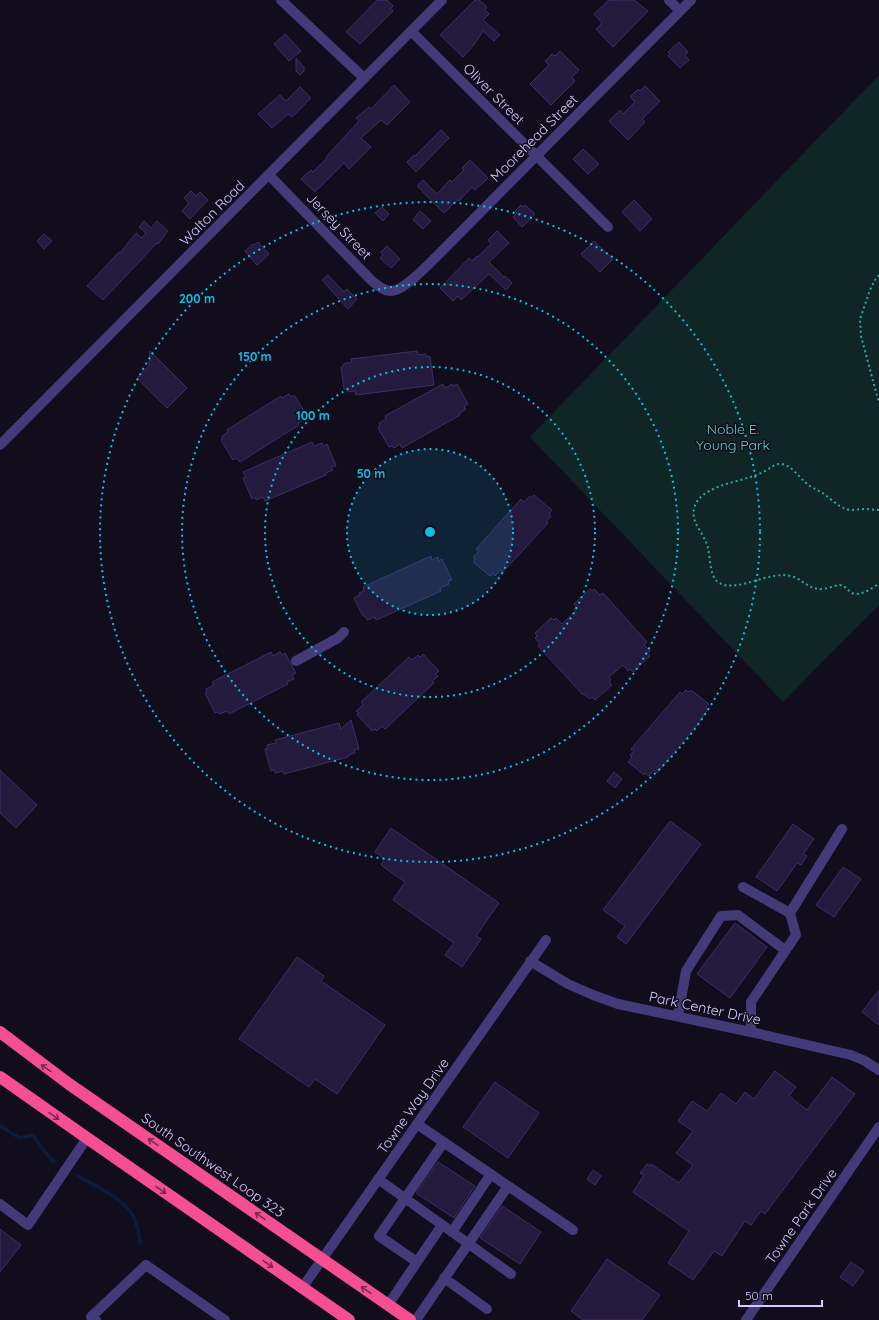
<svg xmlns="http://www.w3.org/2000/svg" width="879" height="1320" font-family="Quicksand,sans-serif">
  <rect width="100%" height="100%" fill="#110d1d"/>
  <!-- green -->
  <path fill="#102526" d="M879,75v530l-96,97 -253,-265z"/>
  <g fill="none" stroke-linecap="round" stroke-linejoin="round">
    <!-- stream -->
    <path stroke="#0d1b3b" stroke-width="3.5" d="M0,1126l20,12 13,-3 8,12 13,15
      M78,1176c14,8 43,22 52,35 6,9 10,22 10,32"/>
  </g>
  <!-- building -->
  <path fill="#241a3d" stroke="#3d2d67" d="M377,0h10l6,6 -3,3 3,2 -33,33 -14,-12z
    M475,0h4l8,7 -2,3 4,4 -6,6 17,15 -6,6 -11,-10 -9,14 -11,12 -23,-22z
    M609,0h25l14,11 -35,36 -17,-18 6,-6 -8,-9z
    M285,34l16,17 -12,10 -15,-17z
    M679,42l9,10 -3,3 4,5 -9,8 -12,-12 2,-2 -2,-2z
    M560,51l19,19 -7,7 3,4 -24,24 -21,-21 19,-19 -4,-4 7,-7 3,2z
    M296,58l8,9v4l-4,4 -4,-4z
    M394,85l16,17 -23,23 -6,-5 -20,18 10,9 -22,22 -5,-6 -29,29 -14,-13 10,-9 2,2 14,-14 -1,-1 33,-36 -3,-3 13,-11 2,2z
    M645,86l15,15 -18,18 3,3 -17,18 -19,-19 11,-11 3,4 12,-12 -5,-5 8,-8 2,2z
    M300,87l11,11 -19,19 -4,-3 -16,14 -14,-14 22,-19 6,6z
    M441,130l8,8 -33,34 -9,-10 7,-7 1,1z
    M583,149l16,15 -11,10 -15,-15z
    M470,160l18,18 -13,12 -3,-3 -12,13 -4,1 -12,12 -27,-27 6,-6 14,14 13,-14 2,2 12,-12 -2,-2z
    M191,191l5,5 4,-4 8,8 -18,19 -8,-8 7,-8 -5,-5z
    M634,200l18,19 -12,12 -18,-19z
    M521,205l2,2 2,-2 10,9 -13,13 -9,-10 4,-4 -2,-2z
    M382,207l7,7 -6,7 -8,-8z
    M420,211l11,10 -8,8 -10,-9z
    M144,221l7,7 6,-7 11,10 -10,13 -1,-1 -54,57 -16,-14 32,-34 1,1 16,-20 6,5 4,-5 -7,-6z
    M497,231l12,12 -20,19 15,15 1,-1 7,7 -6,7 -17,-16 -28,26 -3,-4 -5,5 -13,-13 29,-30 3,3 5,-5 1,1 13,-13 -3,-4z
    M44,234l8,7 -8,8 -7,-8z
    M594,241l19,18 -13,13 -19,-18z
    M258,242l11,12 -12,11 -12,-14 8,-7 1,1z
    M387,246l13,13 -9,9 -11,-10 3,-3 -2,-3z
    M328,275l16,17 3,-3 10,10 -9,10 -26,-29z
    M150,351l37,37 -20,20 -30,-30 12,-12z
    M417,351l1,4 8,-1v3l4,-1 4,29 -78,10 -1,-4 -7,1 -1,-3h-3l-3,-22h2v-3l9,-2 -1,-3z
    M443,384l2,4 7,-4 1,2 4,-2 11,20 -4,3 2,2 -7,4 1,2 -58,33 -2,-4 -6,4 -2,-2 -3,1 -11,-19 2,-2 -1,-3 7,-4 -1,-3z
    M289,394l2,3 3,-2 12,19 -3,2 2,3 -7,4 1,2 -59,37 -4,-4 -3,2 -12,-20 2,-2 -1,-2 6,-4 -1,-2 25,-16 29,-18 1,2z
    M312,442l2,4 8,-3 1,3 4,-2 9,22 -5,1 2,3 -7,3v2l-61,26 -2,-4 -7,3 -1,-3 -3,2 -9,-21 3,-1 -3,-5z
    M534,495l18,15 -3,4 2,2 -5,6 2,1 -45,49 -3,-2 -5,6 -2,-2 -3,2 -17,-14 2,-3 -2,-2 6,-6 -3,-2 45,-50 3,3 6,-6 2,2z
    M431,556l1,4 6,-3 1,4 3,-2 10,21 -4,1 1,3 -9,4 1,3 -65,29 -1,-3 -8,3 -2,-4h-2l-9,-18 6,-3 -1,-2 5,-2 -1,-4z
    M590,589l2,2 2,-2 6,6 3,-2 44,49 -3,3 6,6 -3,2 3,3 -17,16 -3,-3 -2,2 -5,-6 -14,12 2,3 -2,2 3,3 -17,15 -3,-3 -2,2 -6,-5 -1,1 -45,-49 2,-2 -5,-6 2,-2 -2,-3 16,-15 3,2 2,-2 6,6 14,-13 -2,-2 2,-2 -2,-3z
    M271,652l2,4 7,-4 2,3 3,-2 11,20 -4,2 2,4 -7,3 1,2 -59,30 -2,-3 -7,3 -2,-2 -3,1 -10,-20 2,-1 -1,-3 8,-4 -2,-3z
    M423,654l16,17 -4,3 3,2 -6,6 2,1 -49,46 -3,-3 -5,5 -2,-2 -3,2 -15,-16 2,-2 -3,-2 7,-6 -2,-3 48,-45 3,3 6,-5 2,2z
    M686,690l3,2 2,-2 18,14 -3,3 2,2 -6,8 1,1 -46,55 -3,-3 -5,6 -4,-3 -1,2 -16,-13 4,-5 -2,-2 4,-4 -3,-2 49,-57 2,2z
    M351,720l8,29 -5,1 1,3 -7,2v2l-64,17 -1,-3 -8,2v-3l-4,1 -6,-22 3,-1 -1,-3 9,-2 -1,-3 64,-17 2,6z
    M0,770l37,35 -21,23 -16,-15z
    M614,772l8,7 -7,9 -8,-7z
    M670,821l31,23 -75,100 -9,-7 8,-11 -22,-16z
    M793,824l21,15 -11,15 4,2 -6,9 -4,-2 -20,28 -21,-14z
    M391,828l108,75 -23,33 5,3 -19,28 -17,-12 9,-12 -61,-43 12,-18 -24,-17 4,-6 -10,-7z
    M843,867l18,12 -27,38 -18,-12z
    M735,923l32,24 -37,51 -33,-24z
    M297,957l27,19 -3,5 64,44 -48,69 -22,-15 -6,8 -70,-48z
    M879,990v35l-17,-13z
    M775,1071l21,16 -7,9 18,14 25,-33 23,17 -90,120 -4,-3 -10,14 -6,-4 -23,35 -8,-5 -21,29 -25,-17 21,-32 -56,-39 11,-17 -4,-2 7,-9 3,2 1,-2 28,19 14,-18 -17,-12 17,-22 -15,-10 14,-20 15,10 14,-18 15,11 9,-12 9,7z
    M495,1082l44,31 -31,45 -45,-31z
    M438,1162l37,24 -21,32 -38,-25z
    M593,1170l8,6 -6,9 -8,-6z
    M502,1206l39,26 -21,32 -40,-26z
    M0,1229l21,16 -21,27z
    M607,1259l53,36 -18,25h-59l-12,-9z
    M851,1262l13,9 -11,15 -13,-9z"/>
  <g fill="none" stroke-linecap="round" stroke-linejoin="round">
    <!-- path -->
    <path stroke="#34a6a8" stroke-width="2" stroke-dasharray="2 3" stroke-linecap="butt" d="M879,275l-4,5 -5,10 -10,29 1,17 18,67
      M879,510c-5,0 -10,-1 -15,-1 -6,0 -12,2 -18,0 -9,-3 -17,-12 -25,-17 -5,-3 -11,-5 -15,-9 -8,-7 -14,-17 -24,-19 -8,-1 -12,5 -19,8 -18,9 -40,10 -57,21 -5,3 -11,9 -12,16 -3,15 11,25 14,39 2,9 2,29 10,34 18,13 53,-14 76,-5 12,5 15,13 30,12 5,-1 10,-3 15,-4 6,0 8,5 13,8 8,4 20,-5 27,-9"/>
    <!-- minor -->
    <path stroke="#423a79" stroke-width="10" d="M281,0l83,78
      M669,0l11,11
      M411,31l197,196
      M269,175l102,105c6,5 11,10 19,11 13,1 40,-28 49,-37l252,-254
      M0,445l442,-445
      M296,661l42,-23 6,-6
      M743,887l47,26
      M530,961l38,23 25,11 25,9 133,28 100,23 14,6 14,9
      M678,1016l8,-45 35,-55 17,-1 47,35
      M751,1032v-30l45,-67 -6,-22 52,-84
      M417,1124l91,62
      M378,1179l133,95
      M0,1204l28,21 59,-87
      M442,1225l-25,37 -38,-26 65,-94
      M452,1232l39,-58
      M444,1278l43,31
      M302,1288l244,-348
      M388,1305l29,-43
      M96,1320l-5,-3 55,-52 79,55
      M416,1320l92,-134 65,44
      M746,1320l133,-193"/>
    <!-- highway -->
    <path stroke="#f54e91" stroke-width="12" d="M0,1032l69,52 341,236
      M0,1077l87,61 262,182"/>
  </g>
  <!-- one-way arrows -->
  <defs><path id="oneway-shaft" d="M-6 0H5M1.5-3L5.5 0L1.5 3" fill="none" stroke-width="1.6" stroke-linecap="round" stroke-linejoin="round"/></defs>
  <g stroke="#782a51">
    <use href="#oneway-shaft" transform="translate(46 1068) rotate(-144)"/>
    <use href="#oneway-shaft" transform="translate(54 1116) rotate(35)"/>
    <use href="#oneway-shaft" transform="translate(153 1142) rotate(-146)"/>
    <use href="#oneway-shaft" transform="translate(161 1190) rotate(35)"/>
    <use href="#oneway-shaft" transform="translate(260 1216) rotate(-145)"/>
    <use href="#oneway-shaft" transform="translate(268 1264) rotate(35)"/>
    <use href="#oneway-shaft" transform="translate(366 1290) rotate(-145)"/>
  </g>
  <!-- distance rings -->
  <circle cx="430" cy="532" r="83" fill="#0dc0e6" fill-opacity=".12"/>
  <g fill="none" stroke="#0dc0e6" stroke-width="2" stroke-dasharray="2 4">
    <circle cx="430" cy="532" r="83"/>
    <circle cx="430" cy="532" r="165"/>
    <circle cx="430" cy="532" r="248"/>
    <circle cx="430" cy="532" r="330"/>
  </g>
  <g text-anchor="middle" dominant-baseline="central" stroke-width="3" stroke-linejoin="round" paint-order="stroke">
    <!-- street labels -->
    <g font-size="14" fill="#d5cbfc" stroke="#110d1d">
      <text transform="translate(494 94) rotate(45)">Oliver Street</text>
      <text transform="translate(534 138) rotate(-45)">Moorehead Street</text>
      <text transform="translate(212 213) rotate(-45)">Walton Road</text>
      <text transform="translate(339 226) rotate(46)">Jersey Street</text>
      <text transform="translate(705 1008) rotate(12)">Park Center Drive</text>
      <text transform="translate(413 1106) rotate(-55)">Towne Way Drive</text>
      <text transform="translate(213 1165) rotate(35)">South Southwest Loop 323</text>
      <text transform="translate(801 1216) rotate(-55)">Towne Park Drive</text>
    </g>
    <!-- park labels -->
    <g font-size="14" fill="#5dd7c2" stroke="#110d1d">
      <text x="733" y="429">Noble E.<tspan x="733" dy="16">Young Park</tspan></text>
    </g>
  </g>
  <circle cx="430" cy="532" r="6" fill="#0dc0e6" stroke="#110d1d" stroke-width="2"/>
  <g font-size="12" text-anchor="middle" font-weight="bold" fill="#0dc0e6" stroke="#110d1d" stroke-width="3" stroke-linejoin="round" paint-order="stroke">
    <text x="197" y="303">200 m</text>
    <text x="255" y="361">150 m</text>
    <text x="313" y="420">100 m</text>
    <text x="371" y="478">50 m</text>
  </g>
  <!-- scale -->
  <path d="M739 1300v6h83v-6" fill="none" stroke="#d5cbfc" stroke-width="2"/>
  <text x="745" y="1300" font-size="12" fill="#d5cbfc" stroke="#110d1d" stroke-width="3" paint-order="stroke">50 m</text>
</svg>
